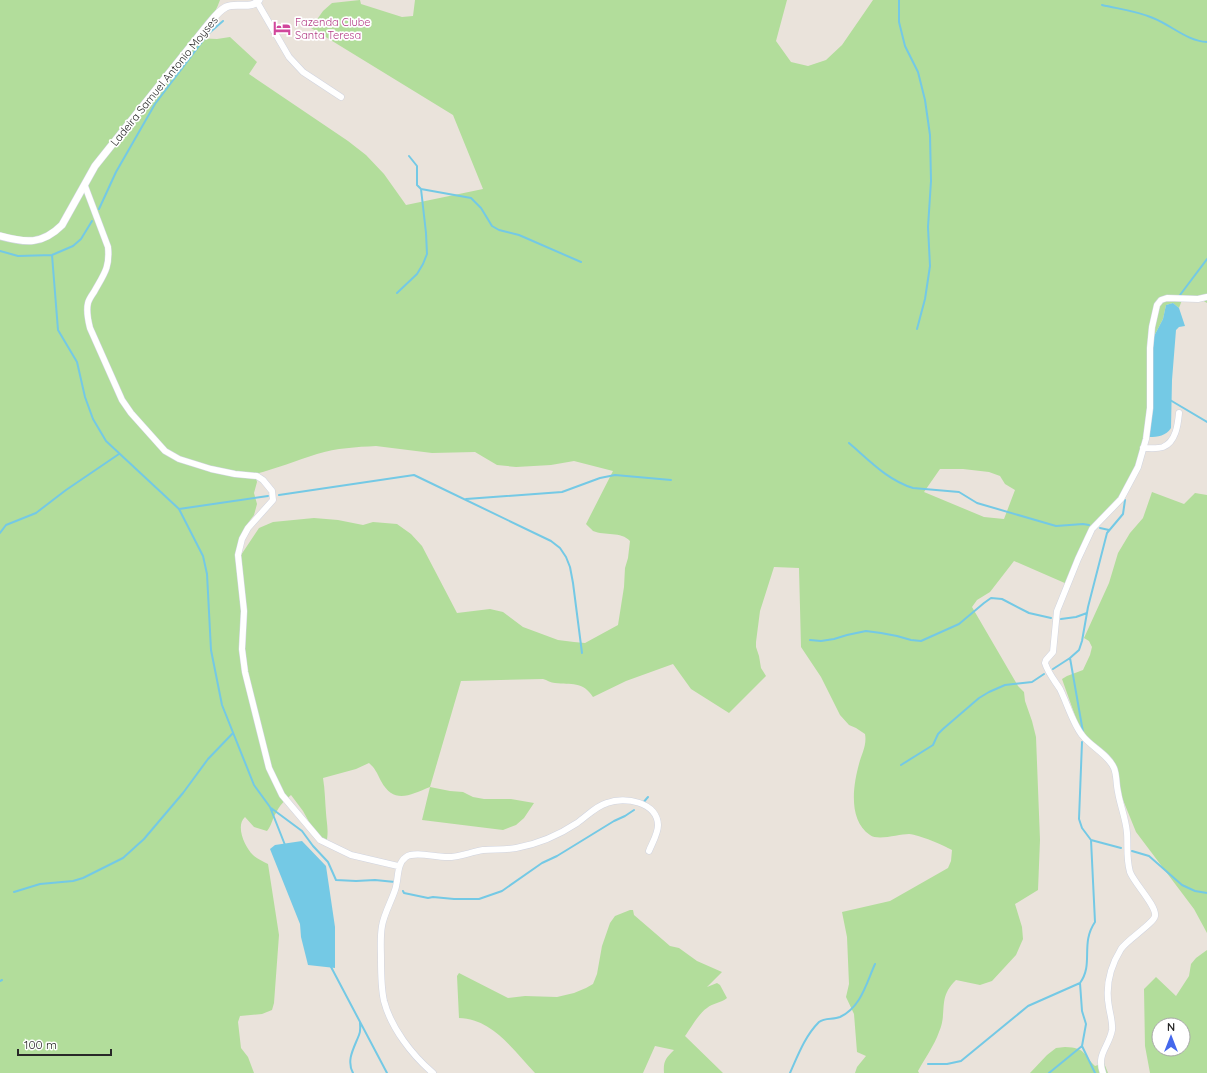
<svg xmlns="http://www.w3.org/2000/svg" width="1207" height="1073" font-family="Quicksand,sans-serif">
  <rect width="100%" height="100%" fill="#eae3db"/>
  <!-- green -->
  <path fill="#b2dd9b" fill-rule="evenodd" d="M0,0h220c-6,17 -14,26 -27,38l24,1 13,-2 27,25 -8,12 99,67 18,14 18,19 22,31 77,-16 -30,-74 -142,-87 12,-17 9,-8 28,-3 1,4 41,13 11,-1 2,-16h372l-11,41 15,21 17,4 18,-6 16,-15 31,-45h334v303l-5,-3h-20l-3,8 -6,-5 -7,2 -3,14 -12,23 -4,89 -23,67 -31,27 -26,59 -53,-23 -24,31 -13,8 -5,7 46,79 6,6 1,9 7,20 4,16 4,103 -2,50 -23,14 7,23 1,12 -7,16 -24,26 -12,4 -24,-5c-19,18 -8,32 -17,52 -5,14 -14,26 -21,39l1,2h-64l2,-6 9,-11 -9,-4 -3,-38 -8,-17 3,-13 -2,-47 -5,-25 48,-11 58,-33 3,-7 1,-11c-9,-5 -32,-15 -43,-16 -10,0 -31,7 -39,1 -22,-15 -17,-49 -11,-71 3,-11 8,-19 6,-30l-9,-6 -7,-3 -9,-10 -19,-38 -20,-30 -2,-79 -25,-1 -14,44 -4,31v5l3,9 2,12 5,8 -37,37 -38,-24 -18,-25 -47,17 -33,16c-10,-16 -22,-12 -38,-14 -4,0 -8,-3 -12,-4l-82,2 -31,106 20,4 13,1 10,5 11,2h27l23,4 -10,15 -8,7 -13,5 -81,-10 8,-33c-20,8 -36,18 -49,-6 -4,-8 -6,-13 -12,-18l-13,6 -33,9c2,12 2,23 3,35 1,13 3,18 0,32l-12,-14 -11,-20 -12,-16c-6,5 -12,11 -15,18 -4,6 -4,12 -9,18l-13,-4 -9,-10c-10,9 0,30 8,38 4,4 10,6 15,9l11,71 -5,68 -2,7 -10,4 -22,2 -2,6 3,26 7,9 6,16h-254zM376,446l56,7 43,-1 22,13 19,2 35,-2 23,-4 39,10 -27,53c2,2 5,5 7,7 12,5 28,0 37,10l-2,17 -3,10 -1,19 -6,38 -33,18 -11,-1 -16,-2 -35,-13 -20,-15 -13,-3 -33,4 -35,-67 -11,-12 -14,-10 -24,-2 -10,3 -25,-5 -24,-2 -41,4 -14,6 -20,30 5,-22 4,-13 6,-8 3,-11 -3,-11 3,-11 -2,-8c21,-5 42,-14 62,-20 20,-6 39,-7 59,-8zM940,469h23l26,3 11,4 5,8 10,6 -11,29 -20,-2 -60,-25z
    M1152,492l32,12 11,-11 12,2v438l-13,-24 -58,-77 -15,-37 -5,-24 -32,-36 -6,-11 -16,-45 5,-3 16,-6 7,-15 2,-8 -3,-6 -5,-3 25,-55 9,-30 12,-20 13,-15z
    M630,910h3l1,5 36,31 9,2 18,13 25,11 -15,15 10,-4 3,2 7,13c-6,5 -14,5 -20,10 -8,5 -16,20 -22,28l38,37h-59c-1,-12 2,-15 10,-23l-19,-4 -12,27h-108c-22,-23 -42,-54 -76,-55l-2,-42 2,-3 49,25 17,-2 32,1 17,-4 12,-5 7,-4 4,-10 5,-28 8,-23 5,-7z
    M1207,950v123h-57l-5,-27 -1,-57 12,-12 20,19 13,-20 2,-12 5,-6zM1159,1025h24v24h-24z
    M1065,1047c22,1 17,7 30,19l9,-3 4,10h-78l17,-18 9,-7z"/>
  <!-- water -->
  <path fill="#74c9e5" d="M1173,303l6,5 6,18 -6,1 -3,3 -4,50 -1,48c-5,8 -13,9 -22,9l2,-95 12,-23 3,-14z
    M302,841l24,25 9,61v41l-27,-3 -7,-28 -1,-13 -30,-75 5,-4z"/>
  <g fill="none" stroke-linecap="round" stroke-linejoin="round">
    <!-- stream -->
    <path stroke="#74c9e5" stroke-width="2" d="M899,0v22l6,24 13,26 7,28 5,35 1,46 -3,46 2,39 -5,33 -8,30
      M1102,5c17,4 35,6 51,13 18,7 34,23 54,24
      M421,189l50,9 10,10 11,18 7,4 20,5 62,27
      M99,209l17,-37 39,-68 53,-70 15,-13
      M0,251l18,5 34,-1 21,-9 8,-7 11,-18
      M52,255l6,75 19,32 8,35 8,22 13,22 73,68 24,47 4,18 4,76 11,55 32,80 16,22 15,38
      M397,293l20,-19 6,-10 4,-10 -1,-21 -5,-44 -4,-4v-19l-8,-10
      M1180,295l27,-36
      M1170,400l37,22
      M849,443c20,17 38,37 64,45l46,4 18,11 79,23 27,-2 6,1
      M279,495l135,-20 137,66 9,7 6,9 4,10 3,16 9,70
      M466,499l96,-7 38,-14 15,-3 56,5
      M179,509l89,-13
      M1100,528l9,2
      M0,533l6,-8 30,-12 30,-23 53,-36
      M1061,619l15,-2 11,-4
      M810,640l11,1 13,-2 13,-4 19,-4 15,2 16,3 14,4 10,1 38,-17 25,-21 7,-5 11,1 27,14 22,5
      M1070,658l13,74
      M1053,669l17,-11 9,-8 3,-9 6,-34 19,-74 16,-19 2,-14
      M901,765l32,-20 5,-11 5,-5 36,-31 10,-6 16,-7 27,-3 12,-8
      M642,804l6,-7
      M271,808l31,23 11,15 15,16 8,18 20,1 19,-1 20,2
      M1091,840l30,8
      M1132,851l17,5 33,29 13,6 12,2
      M403,891l1,2 24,5 5,-1 21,2h25l23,-8 40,-28 15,-7 57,-35 11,-5 9,-6
      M14,892l26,-8 33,-3 10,-3 40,-20 21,-19 39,-46 25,-34 25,-26
      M330,965c19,36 38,72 57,108
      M0,981l2,-1
      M1080,983l2,28 4,13 -4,22 13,27
      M928,1064h19l14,-3 67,-55 52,-23c14,-19 0,-39 15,-61l-4,-82 -9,-12 -3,-9 3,-77
      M353,1073c-7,-13 1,-25 6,-38 2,-4 1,-9 1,-13
      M790,1073c8,-18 15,-37 29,-51 6,-5 14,-2 21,-5 21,-10 26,-33 35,-53
      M1049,1073l33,-27"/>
    <!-- minor casing -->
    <g stroke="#d0d4e0" stroke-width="7">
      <path id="minor" d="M257,2l32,55 14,15 38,25
        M85,186l23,61c2,21 -4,27 -14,45 -2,3 -5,7 -6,11 -2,8 0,17 2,25l32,72 9,13 34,38 14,8 32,10 24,5 22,2 6,4 9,11 1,9 -25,28 -6,11 -4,16 6,56 -2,38 3,23 24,96 13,27 38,45 31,15 47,11
        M1143,448c7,0 14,1 20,-1 13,-5 15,-23 16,-34
        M433,1073c-21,-18 -42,-45 -49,-72 -3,-13 -3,-28 -3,-42 0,-11 -1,-22 1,-33 2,-12 9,-24 13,-36 4,-11 1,-26 11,-33 8,-6 29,0 39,0 13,1 25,-5 38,-7 11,-1 22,0 33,-2 22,-4 43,-13 61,-25 10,-7 19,-17 30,-20 18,-7 50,-1 51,22 0,9 -6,18 -9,26
        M1103,1073c-7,-19 6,-26 9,-43 1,-7 -2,-16 -3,-23 -4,-21 1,-40 12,-58 6,-9 33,-26 34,-33 2,-10 -21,-33 -25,-44 -4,-14 -2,-26 -3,-39 -1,-14 -7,-28 -9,-41 -2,-8 -1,-17 -4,-24 -6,-14 -23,-21 -32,-33 -9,-11 -15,-32 -22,-46 -5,-8 -12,-16 -15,-26l1,-3 7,-8 4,-41 21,-52 14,-30 29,-30 17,-32 8,-28 4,-31v-60l2,-21 5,-22 4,-5 6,-2 31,1 9,-2"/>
    </g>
    <!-- tertiary casing -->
    <g stroke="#d0d4e0" stroke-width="8">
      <path id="tertiary" d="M0,236c26,7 42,9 62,-11l33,-59 111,-139c6,-7 12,-16 20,-20 11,-5 25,3 33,-7"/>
    </g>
    <!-- minor -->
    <use href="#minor" stroke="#fff" stroke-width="6"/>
    <!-- tertiary -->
    <use href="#tertiary" stroke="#fff" stroke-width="7"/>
  </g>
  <!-- icons -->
  <defs>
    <g id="hotel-bare" transform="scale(1.38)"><path d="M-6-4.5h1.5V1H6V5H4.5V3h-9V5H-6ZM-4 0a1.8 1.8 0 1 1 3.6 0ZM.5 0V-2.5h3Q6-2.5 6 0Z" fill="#d1479c" stroke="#fff" stroke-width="2.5" paint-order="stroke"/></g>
  </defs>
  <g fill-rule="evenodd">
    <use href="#hotel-bare" x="282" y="28"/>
  </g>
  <g text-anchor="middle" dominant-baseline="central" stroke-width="3.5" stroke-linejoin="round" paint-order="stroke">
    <!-- hotel labels -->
    <g font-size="11" fill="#b23c85" stroke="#fff" text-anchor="start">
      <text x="295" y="22">Fazenda Clube<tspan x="295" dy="13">Santa Teresa</tspan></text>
    </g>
    <!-- street labels -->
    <g font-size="11" fill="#282828" stroke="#fff">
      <text transform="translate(164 81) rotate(-51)">Ladeira Samuel Antonio Moyses</text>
    </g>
  </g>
  <!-- north arrow -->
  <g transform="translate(1171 1037)"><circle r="19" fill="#ffffff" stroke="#a9a9a9"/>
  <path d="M0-3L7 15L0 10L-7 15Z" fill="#4568ec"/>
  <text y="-6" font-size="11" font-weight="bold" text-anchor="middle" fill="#282828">N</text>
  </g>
  <!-- scale -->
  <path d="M18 1049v6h93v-6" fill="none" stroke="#282828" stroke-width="2"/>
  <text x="24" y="1049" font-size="12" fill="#282828" stroke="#ffffff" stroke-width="3" paint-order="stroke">100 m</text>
</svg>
